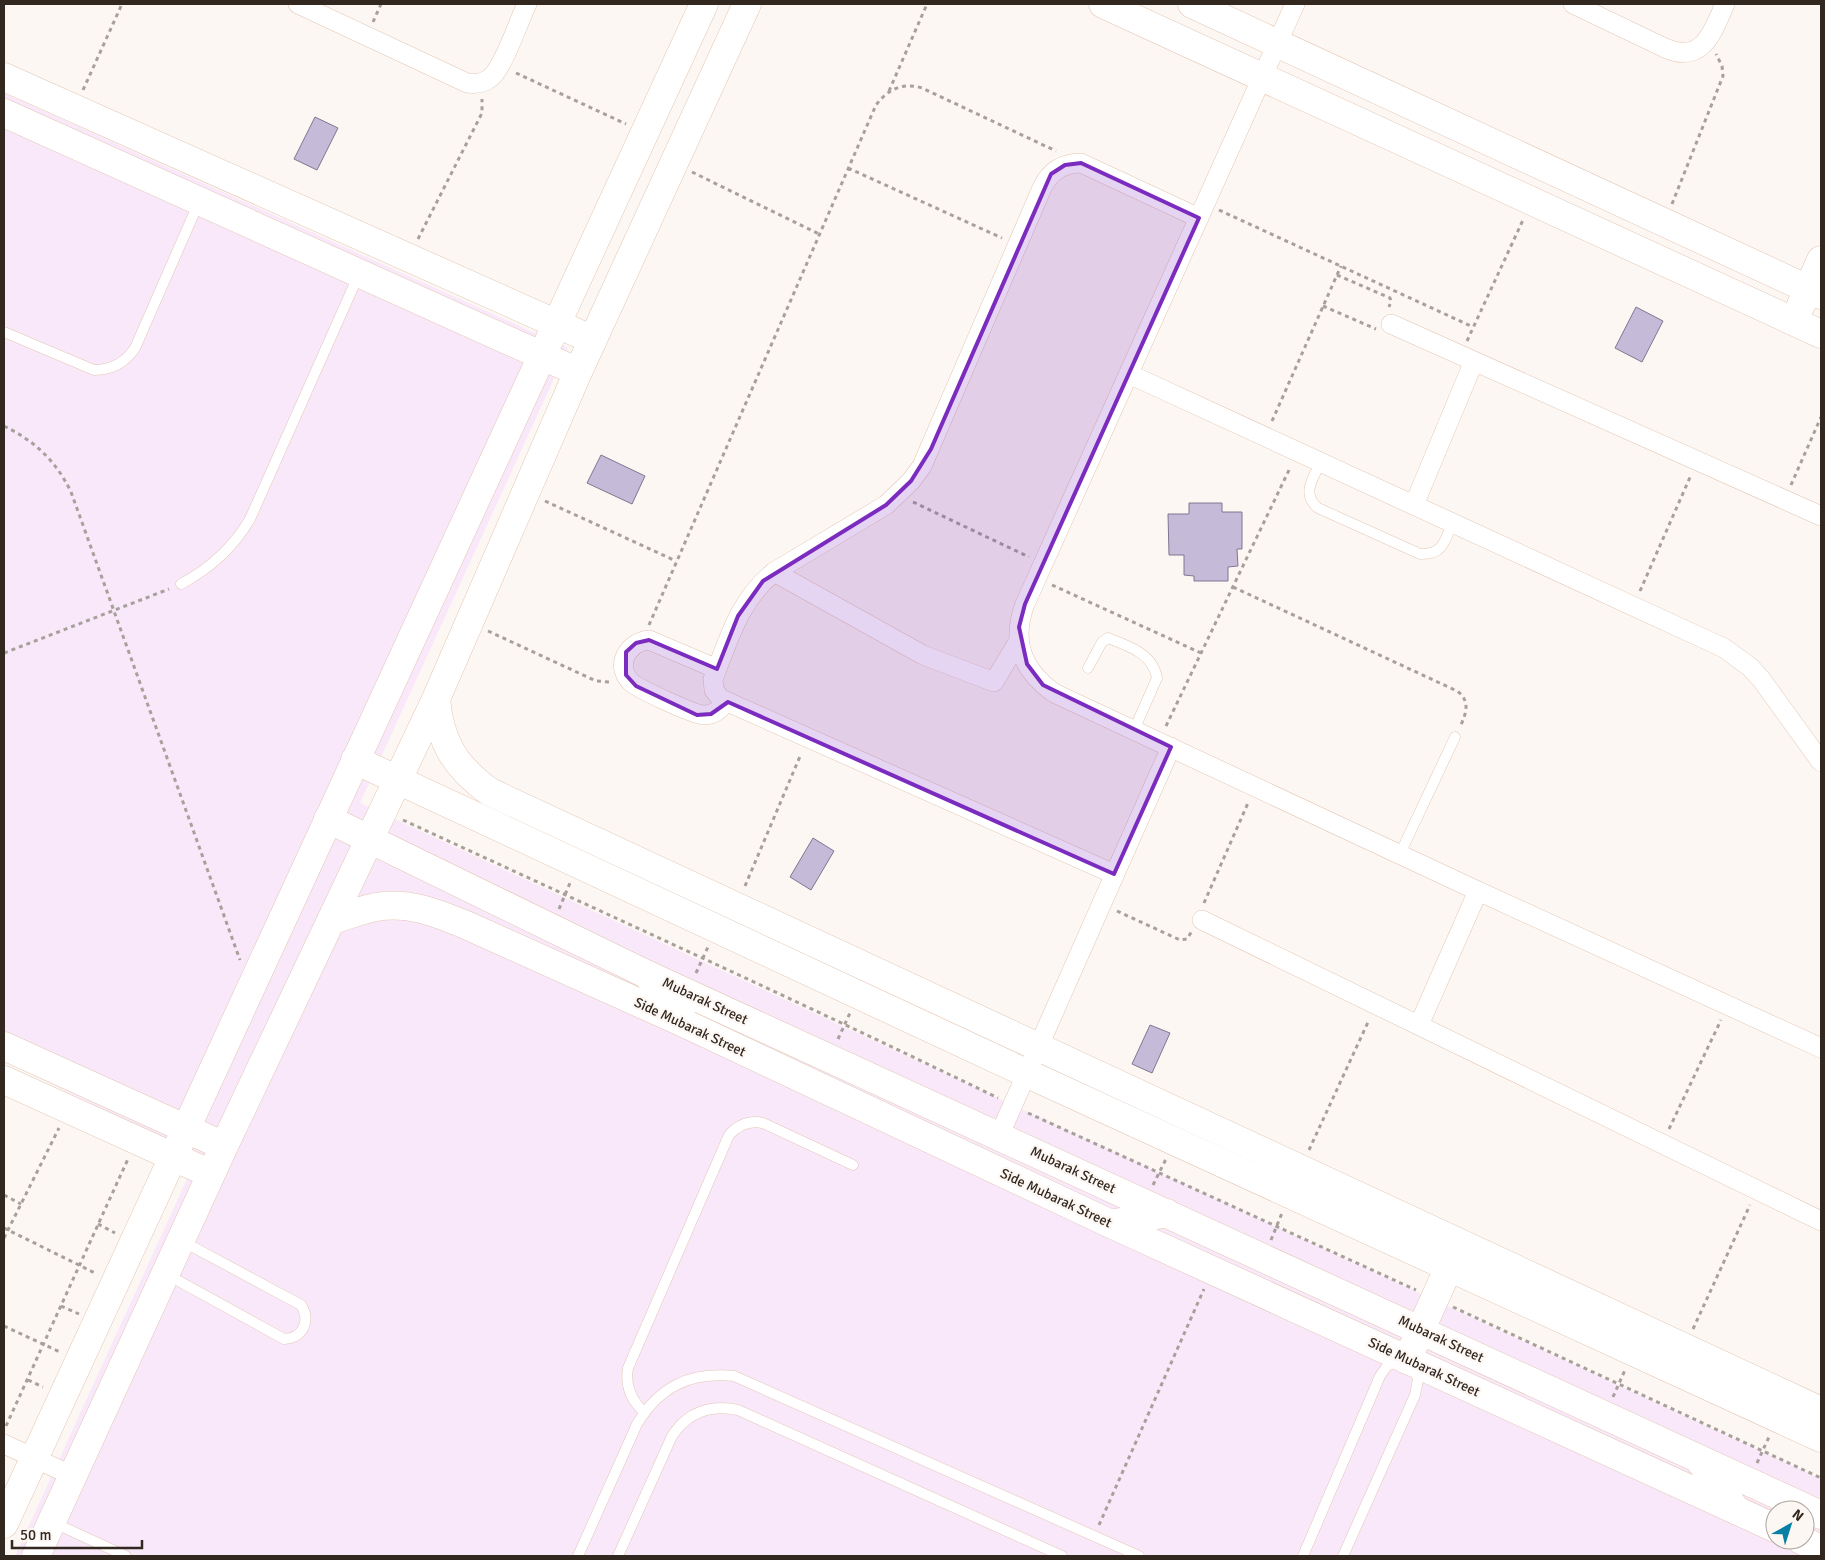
<svg xmlns="http://www.w3.org/2000/svg" width="1825" height="1560" font-family="Signika,sans-serif">
  <rect width="100%" height="100%" fill="#fdf7f3"/>
  <!-- commercial -->
  <path fill="#f9e8fa" fill-rule="evenodd" d="M4,93l564,255 -208,455 1461,676v77h-1806l183,-401 -194,-94zM1775,1510h30v30h-30z"/>
  <!-- building -->
  <path fill="#c5bad7" stroke="#807691" d="M315,117l23,11 -21,42 -23,-11z
    M1636,307l27,14 -21,41 -27,-14z
    M601,455l44,21 -13,28 -45,-21z
    M1189,503h33v9h20v37h-5l1,17 -10,1v14h-34v-5l-10,-1v-20h-15l-1,-41h21z
    M813,838l21,13 -23,39 -21,-13z
    M1150,1025l20,8 -18,40 -20,-9z"/>
  <g fill="none" stroke-linecap="round" stroke-linejoin="round">
    <!-- lane casing -->
    <g stroke="#e3c6b3" stroke-width="11">
      <path id="lane" d="M4,332l90,38c18,0 31,-7 41,-22l64,-146
        M1321,462c-8,16 -20,32 -3,46l102,46c23,1 25,-13 32,-31
        M181,584c30,-16 52,-36 69,-65l109,-245
        M1088,668l14,-26 6,-4c21,8 45,16 49,40l-23,52
        M1400,854l55,-117
        M166,1274l118,65c19,-1 27,-18 17,-34l-119,-64
        M644,1412c-13,-12 -19,-26 -16,-44l101,-233c9,-10 20,-15 34,-12l90,42
        M52,1522l74,34
        M578,1556l59,-132c23,-38 53,-52 97,-48l405,180
        M618,1556l54,-120c16,-24 38,-32 66,-26l324,146
        M1303,1556l77,-180 7,-10 13,-6
        M1343,1556l72,-161 3,-16 -3,-10"/>
    </g>
    <!-- street casing -->
    <g stroke="#e3c6b3" stroke-width="20">
      <path id="street" d="M298,4l169,79c8,1 16,1 23,-5 13,-9 29,-58 37,-74
        M1295,4l-270,600c-14,37 -3,66 29,89l424,198 343,157
        M1573,4l92,44c38,17 48,-17 60,-44
        M1391,324l430,192
        M1129,374l595,274 26,19 11,12 60,83
        M1414,505l60,-144
        M774,572l149,83 71,27 25,-42
        M717,669l-68,-29c-21,2 -35,25 -18,42 7,7 64,33 73,33 10,0 17,-6 22,-14
        M1114,874l-393,-175 -7,-9 -1,-11c17,-42 25,-77 61,-107l112,-67 25,-24 11,-15 120,-278c8,-17 21,-25 39,-25l118,55
        M1202,920l619,301
        M1419,1025l59,-134
        M999,1136l172,-389
        M4,1444l69,32"/>
    </g>
    <!-- secondary casing -->
    <g stroke="#e3c6b3" stroke-width="29">
      <path id="secondary" d="M1103,4l718,330
        M1192,4l629,291
        M4,77l589,263
        M4,113l574,259
        M1801,305l20,-45
        M436,699c4,43 19,68 54,93l1331,619
        M331,920c15,-4 30,-10 45,-13 32,-6 61,6 90,18l220,99 425,200 664,304
        M4,1046l220,100
        M4,1080l207,94
        M4,1524l700,-1520
        M1801,1540l20,9
        M36,1556l188,-410 212,-447 142,-327 169,-368"/>
    </g>
    <!-- primary casing -->
    <g stroke="#e3c6b3" stroke-width="29">
      <path id="primary" d="M355,760l671,313 795,365
        M328,819l318,155 1175,541
        M649,977l37,47
        M1111,1224l56,-11
        M1407,1360l42,-93
        M1699,1460l38,51"/>
    </g>
    <!-- path -->
    <path stroke="#a8a09a" stroke-width="3" stroke-dasharray="4 4" stroke-linecap="butt" d="M373,22l8,-18
      M516,73l110,51
      M83,90l39,-86
      M889,91l38,-87
      M848,168l154,70
      M692,172l127,62
      M1672,204l51,-128 -1,-10 -6,-12
      M1219,210l254,117
      M418,239l64,-126v-14
      M1337,275l53,23 1,3 -2,6
      M1323,306l53,23
      M1467,341l56,-121
      M1272,421l69,-155
      M4,426c31,15 52,35 67,66l169,468
      M1791,485l30,-68
      M545,501l131,60
      M913,502l116,55
      M1052,585l149,68
      M1233,587l224,104c14,10 9,23 3,36
      M1640,591l51,-116
      M649,625l227,-520c12,-16 27,-23 46,-17l134,63
      M488,631l108,50 14,1
      M4,653l165,-64
      M1166,726l124,-258
      M403,820c199,92 398,182 595,278
      M745,886l56,-132
      M1204,903l44,-100
      M559,909l11,-26
      M1117,911l63,29 7,-1 5,-8
      M696,973l12,-26
      M838,1039l12,-26
      M1028,1113l388,177
      M1669,1129l52,-109
      M1309,1150l60,-130
      M1153,1185l13,-26
      M4,1195l17,9
      M98,1224l17,9
      M4,1228l91,45
      M4,1238l55,-110
      M1271,1240l11,-27
      M61,1306l18,8
      M1453,1307l368,171
      M4,1326l56,26
      M1693,1329l57,-124
      M28,1380l15,7
      M1613,1397l12,-27
      M6,1426l122,-267
      M1757,1463l12,-26
      M1099,1525l105,-236"/>
    <!-- lane -->
    <use href="#lane" stroke="#fff" stroke-width="10"/>
    <!-- street -->
    <use href="#street" stroke="#fff" stroke-width="19"/>
    <!-- secondary -->
    <use href="#secondary" stroke="#fff" stroke-width="28"/>
    <!-- primary -->
    <use href="#primary" stroke="#fff" stroke-width="28"/>
  </g>
  <!-- marked area -->
  <path fill="#7b2cbf" fill-opacity="0.2" stroke="#7b2cbf" stroke-width="4" stroke-linejoin="round" d="M1081,163l118,55 -174,386 -6,23 8,37 16,21 128,62 -57,127 -386,-172 -17,12 -14,1 -61,-29 -10,-11v-23l10,-9 13,-3 68,29 21,-53 25,-35 123,-76 25,-24 20,-32 120,-275 14,-9z"/>
  <g text-anchor="middle" dominant-baseline="central" stroke-width="4.5" stroke-linejoin="round" paint-order="stroke">
    <!-- street labels -->
    <g font-size="14" fill="#332820" stroke="#fdf7f3">
      <text transform="translate(705 1001) rotate(25)">Mubarak Street</text>
      <text transform="translate(690 1027) rotate(25)">Side Mubarak Street</text>
      <text transform="translate(1073 1170) rotate(25)">Mubarak Street</text>
      <text transform="translate(1056 1198) rotate(25)">Side Mubarak Street</text>
      <text transform="translate(1441 1339) rotate(25)">Mubarak Street</text>
      <text transform="translate(1424 1367) rotate(25)">Side Mubarak Street</text>
    </g>
  </g>
  <!-- border -->
  <rect width="1825" height="1560" fill="none" stroke="#332820" stroke-width="10"/>
  <!-- north arrow -->
  <g transform="translate(1790 1525) rotate(39)"><circle r="24" fill="#fdf7f3" stroke="#aca49f"/>
  <path d="M0-4L9 19L0 12L-9 19Z" fill="#0780a6"/>
  <text y="-8" font-size="14" font-weight="bold" text-anchor="middle" fill="#332820">N</text>
  </g>
  <!-- scale -->
  <path d="M12 1540v8h130v-8" fill="none" stroke="#332820" stroke-width="2.5"/>
  <text x="20" y="1540" font-size="15" fill="#332820" stroke="#fdf7f3" stroke-width="4" paint-order="stroke">50 m</text>
</svg>
